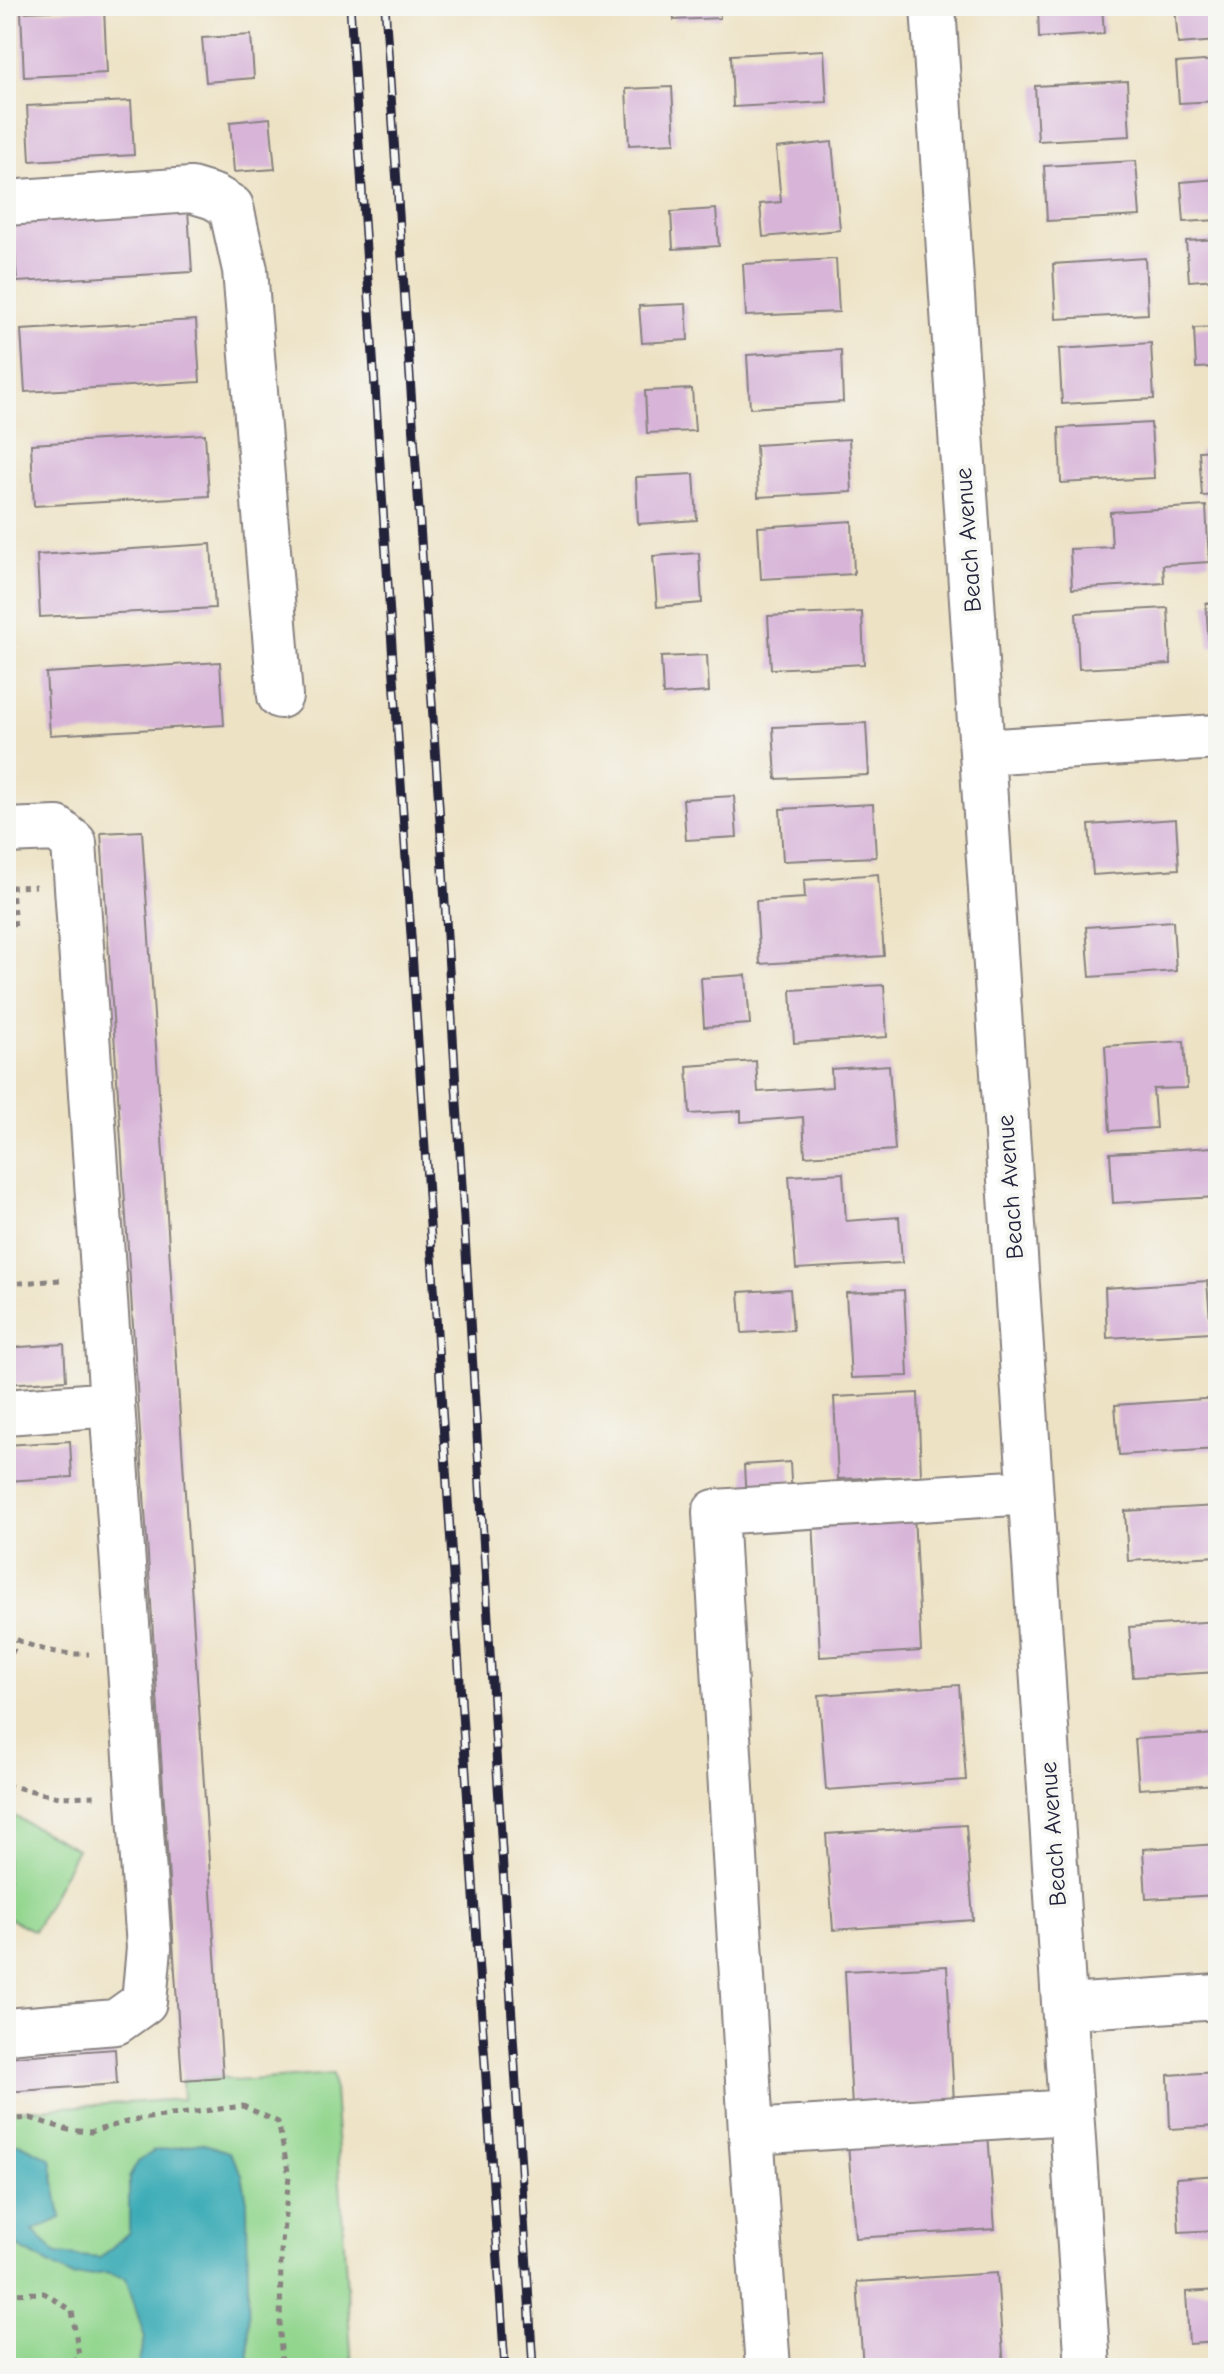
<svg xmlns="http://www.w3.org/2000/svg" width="1224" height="2374" font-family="'Comic Neue',sans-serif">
  <rect width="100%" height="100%" fill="#f6f6f2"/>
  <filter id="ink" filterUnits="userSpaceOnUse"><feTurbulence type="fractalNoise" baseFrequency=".0125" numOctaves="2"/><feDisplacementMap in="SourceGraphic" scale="16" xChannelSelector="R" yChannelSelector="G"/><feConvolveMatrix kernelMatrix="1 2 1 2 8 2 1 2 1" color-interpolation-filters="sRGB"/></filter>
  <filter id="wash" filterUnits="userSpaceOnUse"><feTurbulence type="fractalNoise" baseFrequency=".006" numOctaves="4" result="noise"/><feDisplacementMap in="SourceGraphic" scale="32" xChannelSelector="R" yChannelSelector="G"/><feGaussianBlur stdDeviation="1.8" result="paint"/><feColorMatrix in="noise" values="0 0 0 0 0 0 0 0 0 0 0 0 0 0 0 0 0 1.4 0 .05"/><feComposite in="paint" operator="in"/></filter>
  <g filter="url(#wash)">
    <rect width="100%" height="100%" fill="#ede2c4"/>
    <!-- green -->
    <path fill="#92d68e" stroke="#5a7c64" stroke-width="2" d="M10,1814l67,35 -43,82 -28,-14v-94z
      M333,2074l19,294h-346v-257l177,-12 -1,-19 41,-3 13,4z"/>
    <!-- water -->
    <path fill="#39aab5" stroke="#2e6678" stroke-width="2" d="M19,2143l32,16 10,59 -28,13 24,23 43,4 29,-26v-54l9,-16 16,-11 47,-8 28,9 13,22 5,27 2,167h-112l8,-30 -19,-60 -21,-5 -32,4 -54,-29 -13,-16v-83z"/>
    <g id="blocks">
      <!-- building -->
      <path fill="#d7b4d8" d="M673,6h46l1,12 -46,2z
        M1038,6h64l2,28 -65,4z
        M1175,6h42l1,35 -40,3z
        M104,9l3,64 -83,4 -3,-65z
        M251,35l3,43 -48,4 -4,-44z
        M824,50l3,52 -94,5 -2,-52z
        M1217,60l1,41 -39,2 -3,-40z
        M1127,81l3,55 -92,5 -3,-55z
        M672,87l3,56 -46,2 -3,-56z
        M131,101l3,54 -104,6 -3,-55z
        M270,118l5,51 -41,3 -4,-50z
        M832,142l8,88 -77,7 -3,-33 21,-2 -5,-54z
        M1136,161l4,55 -93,5 -3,-55z
        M1218,179v41l-34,2 -3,-40z
        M716,209l3,37 -46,3 -2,-37z
        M188,210l4,62 -175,10 -4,-62z
        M1218,239v40l-29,2 -3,-40z
        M1145,258l3,56 -92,5 -3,-55z
        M836,259l3,53 -93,4 -3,-52z
        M686,304l2,36 -46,3 -3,-37z
        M196,320l4,62 -175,10 -4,-62z
        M1218,327v40l-22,1 -2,-40z
        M1151,343l3,56 -92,5 -3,-55z
        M841,350l2,52 -93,6 -3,-53z
        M692,389l3,42 -48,2 -2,-42z
        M1151,423l3,55 -93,5 -2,-55z
        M205,434l4,62 -175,10 -3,-62z
        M849,439l3,53 -94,5 -2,-52z
        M1218,450v45l-16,1 -3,-45z
        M694,474l3,46 -59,4 -2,-47z
        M1206,506l3,56 -46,3 1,18 -92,6 -2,-40 42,-2 -2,-35z
        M852,521l2,53 -93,5 -3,-52z
        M211,544l4,64 -175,9 -3,-62z
        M699,553l3,50 -45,4 -4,-51z
        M1206,603h12v44h-9z
        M1168,608l3,56 -92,5 -3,-56z
        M862,612l2,52 -93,5 -3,-53z
        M707,655l2,37 -46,3 -2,-38z
        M220,662l4,63 -174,10 -4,-62z
        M866,723l3,52 -93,4 -3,-52z
        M734,796l3,41 -51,3 -3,-41z
        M873,804l3,53 -93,4 -3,-52z
        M1176,819l3,50 -86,6 -4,-50z
        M142,831l81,1246 -41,3 -81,-1247z
        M878,874l6,82 -124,8 -4,-63 49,-3 -1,-18z
        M1173,921l3,50 -86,6 -4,-50z
        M746,975l4,49 -46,3 -3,-49z
        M884,985l3,52 -93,6 -3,-53z
        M1184,1041l3,47 -34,1 3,39 -46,3 -5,-85z
        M756,1061l2,31 74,-5 -1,-18 58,-4 6,85 -90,6 -2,-39 -62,5v-11l-51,3 -3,-48z
        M1213,1147l3,50 -103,6 -3,-50z
        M843,1173l3,48 53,-4 3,46 -106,6 -7,-93z
        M1207,1281l4,51 -104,6 -2,-50z
        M790,1289l3,41 -51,3 -3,-41z
        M904,1290l4,86 -57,2 -5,-85z
        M64,1344l2,36 -60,4v-36z
        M918,1393l3,83 -83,3 -4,-82z
        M1218,1398v51l-99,6 -4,-50z
        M70,1441l2,36 -66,4v-36z
        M790,1462l2,37 -46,3 -2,-37z
        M1218,1506v50l-90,5 -3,-50z
        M914,1514l7,137 -101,6 -7,-138z
        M1218,1621v51l-85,5 -4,-50z
        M959,1685l7,95 -140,10 -7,-95z
        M1218,1734v50l-79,5 -4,-50z
        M966,1825l7,95 -140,10 -7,-96z
        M1218,1844v51l-72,4 -3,-50z
        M947,1966l7,137 -102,5 -7,-137z
        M115,2049l2,35 -111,8v-35z
        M1218,2072v54l-48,3 -2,-54z
        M988,2133l7,96 -140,9 -7,-95z
        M1218,2175v55l-39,2 -3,-54z
        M997,2273l7,95h-141l-6,-86z
        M1218,2290v52l-29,2 -3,-52z"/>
    </g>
  </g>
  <g filter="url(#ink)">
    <use href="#blocks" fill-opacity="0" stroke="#888280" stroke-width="2"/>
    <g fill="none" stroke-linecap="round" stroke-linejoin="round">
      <!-- minor casing -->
      <g stroke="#888280" stroke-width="48">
        <path id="minor" d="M933,6l155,2362
          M6,203l185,-13 23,7 17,10 14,63 35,426
          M982,752l236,-15
          M6,831l51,-2 17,14 75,1105 -5,54 -28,20 -110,9
          M6,1412l106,-8
          M1066,2007l152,-10
          M751,2132l320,-20
          M768,2368l-17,-236 -36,-620 314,-20"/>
      </g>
      <!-- path -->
      <path stroke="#888280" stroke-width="5" stroke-dasharray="6 6" stroke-linecap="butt" d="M6,930l9,-1 -3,-42 24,-1
        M6,1284l55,-4
        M6,1634c27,15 53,21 83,20
        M6,1664l12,-23
        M6,1785l53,12 36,-1
        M6,2120l24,-2 39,12 22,2 42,-12 110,-14 35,16 11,54 -8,76 -1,81 2,35
        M6,2294l38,-1 28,18 7,45 -14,12"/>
      <!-- minor -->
      <use href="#minor" stroke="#fff" stroke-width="44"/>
      <!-- rail casing -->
      <g stroke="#22223b" stroke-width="9">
        <path id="rail" d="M350,6l155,2362
          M385,6l56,830 92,1532"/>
      </g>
      <!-- rail -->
      <use href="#rail" stroke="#f6f6f2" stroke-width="6" stroke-dasharray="18" stroke-linecap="butt"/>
    </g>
  </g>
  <g text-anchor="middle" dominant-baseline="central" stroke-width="8" stroke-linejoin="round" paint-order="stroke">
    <!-- street labels -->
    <g font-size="24" fill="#22223b" stroke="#f6f6f2">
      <text transform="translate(968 540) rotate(-94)">Beach Avenue</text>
      <text transform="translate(1010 1187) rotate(-94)">Beach Avenue</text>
      <text transform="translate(1053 1834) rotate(-94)">Beach Avenue</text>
    </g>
  </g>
  <!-- margin -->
  <rect width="1224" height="2374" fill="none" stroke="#f6f6f2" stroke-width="32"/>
</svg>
